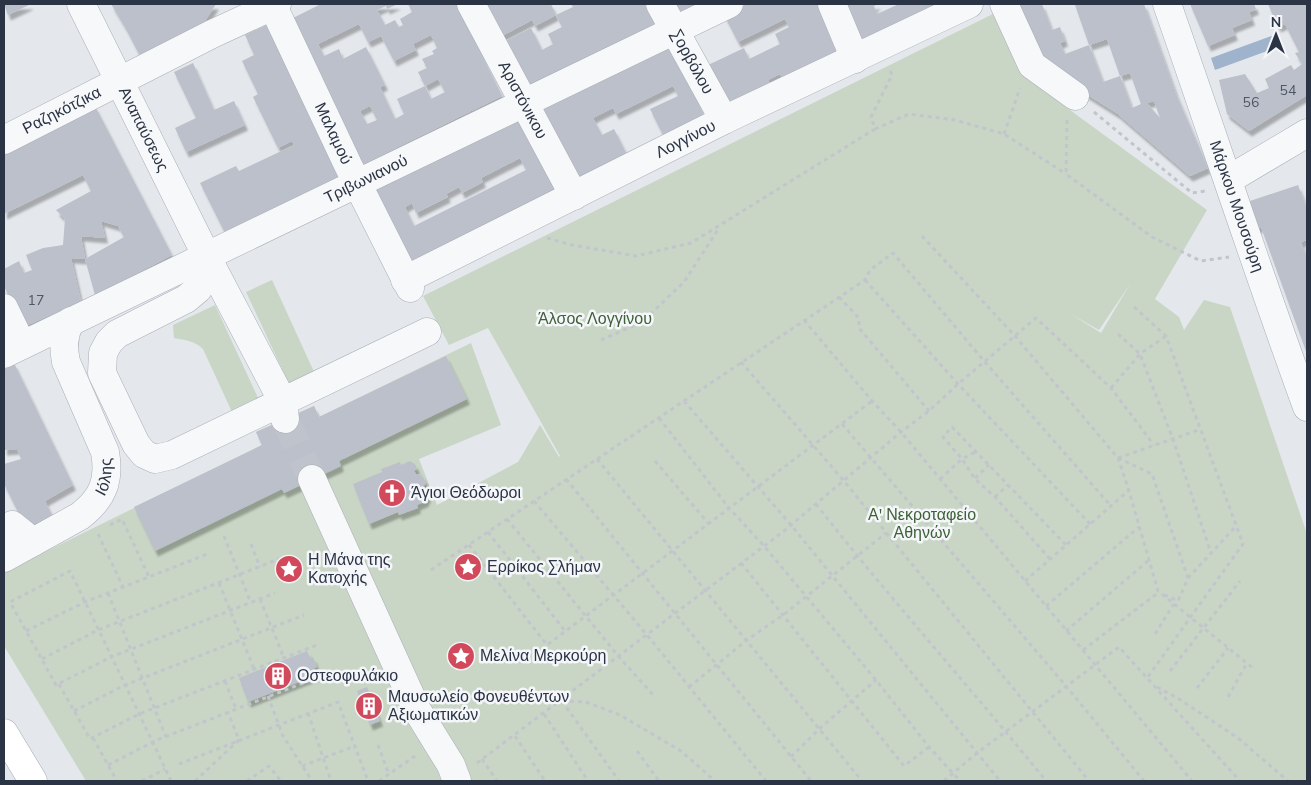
<svg xmlns="http://www.w3.org/2000/svg" width="1311" height="785" font-family="'Nunito Sans',sans-serif">
  <defs>
    <filter id="shadow"><feDropShadow dx="3" dy="5.5" stdDeviation="1" flood-color="#0004"/></filter>
  </defs>
  <rect width="100%" height="100%" fill="#e4e7ec"/>
  <!-- green -->
  <path fill="#c9d6c5" fill-rule="evenodd" d="M999,11l38,75 170,124 -52,89 24,18 5,13 20,-30 26,7 77,227v247h-1221l-82,-135v-74l258,-127 -6,-13 58,-26 5,11 152,-74 30,82 -82,34 18,46 81,-43 22,-37 19,32 1,-1 -72,-128 -39,17 -26,-49zM1130,284l-29,49 -30,-19 28,16z
    M272,280l43,94 -25,12 -44,-94z
    M215,305l44,95 -27,12 -29,-63c-8,-8 -18,-9 -29,-11l-1,-13z"/>
  <!-- water -->
  <path fill="#9fb4cc" d="M1277,34l4,12 -66,24 -4,-12z"/>
  <!-- building -->
  <path fill="#bbc0ca" fill-rule="evenodd" filter="url(#shadow)" d="M4,4h27l-23,11z
    M111,4h105l-13,20 -62,34 -15,-29z
    M321,4h77l-11,5 -1,-3 -9,4 8,15 10,-5 4,7 4,-2 -3,-6 12,-7 -4,-8h49l45,92 -143,70 -72,-145zM359,24l9,18 13,-6 13,25 22,-11 -3,-6 18,-9 6,13 -5,3 2,3 -12,5 5,9 -9,4 7,14 13,-7 7,13 -14,7 -6,-13 -28,13 7,15 -9,5 -15,-32 5,-2 -19,-38 -23,12 -4,-10 -15,7 -6,-12zM370,106l7,14 -10,4 -7,-13z
    M480,4h71l5,11 -21,11 -3,-6 -34,18z
    M571,4h77l11,22 -132,67 -26,-50 30,-15 11,22 11,-6 -5,-10 14,-7 -6,-12 17,-8z
    M667,4h35l-29,14z
    M747,4h75l23,49 -61,29 -4,-8 -12,6 4,8 -45,21 -21,-43 38,-18 5,11 31,-15 -5,-10 14,-7 -4,-8 -47,23 -14,-27z
    M840,4h39l-5,2 3,8 22,-10h54l-93,42z
    M1014,4h28l10,26 8,-3 5,14 -5,2 5,11 24,-9 -14,-40 4,-1h65l32,90 32,74 -18,8 -72,-62 -46,-29 -22,-25 -10,4zM1107,39l13,37 10,-3 11,31 -9,4 -12,-32 -17,6 -14,-37zM1154,101l6,17 -13,-15z
    M1190,4h64l2,5 -7,3 3,8 -20,8 3,7 -27,11z
    M1268,4h39v91l-58,36 -22,-17 -8,-34 26,-6 12,19 12,-5 -4,-9 26,-14 3,5 8,-6 -7,-11 4,-1 -14,-28 -7,3z
    M266,25l74,153 -115,55 -25,-50 36,-17 3,5 55,-26 -2,-4 -14,7 -25,-51 5,-3 -16,-33 12,-6 -9,-20z
    M670,46l35,71 -41,20 -14,-28 28,-13 -5,-10 -57,28 -3,-6 -20,10 9,17 12,-6 14,28 -49,24 -36,-72z
    M193,63l21,47 20,-9 11,24 -59,27 -11,-24 21,-10 -22,-46z
    M95,106l77,149 -77,40 -10,-36 -14,-1 10,44 -58,25 -19,-41v-17l15,-8 5,12 8,-3 -6,-15 17,-7 20,-3 2,-26 -9,-9 35,-19 -8,-16 -79,39v-60l54,-27zM101,221l17,5 6,11 -39,22 -4,-23 24,2z
    M519,111l40,80 -151,76 -40,-80zM520,158l6,12 -112,56 -9,-19 7,-4 4,10 32,-16 -2,-3 13,-7 3,6 21,-11 -2,-4z
    M1298,185l9,24v31l-6,2 6,17v95l-46,-127 -5,1 -9,-26z
    M446,356l21,43 -128,62 2,5 -57,27 -2,-4 -127,62 -21,-44 128,-62 -6,-13 58,-26 5,11z
    M14,363l59,122 -28,16 7,14 -26,13 -21,-42h-1v-22l17,-5 -4,-10 -13,1v-82z
    M410,461l5,3 2,5 -3,2 2,3 6,1 4,8 -5,6 1,2 4,1 2,5 -2,2v2l-9,4 1,3 -19,7 -1,-3 -29,12 -16,-40 29,-12 -1,-3 19,-7 1,3z
    M307,651l3,7 3,-1 4,10 -3,1 3,7 -69,27 -9,-24z
    M367,687l13,34 -10,4 -13,-34z"/>
  <g fill="none" stroke-linecap="round" stroke-linejoin="round">
    <!-- minor-tunnel -->
    <path stroke="#bfc3cb" stroke-width="28" stroke-dasharray="28 14" stroke-linecap="butt" d="M285,419l27,60"/>
    <!-- minor casing -->
    <g stroke="#a9aeb7" stroke-width="29">
      <g id="minor">
        <path id="s1" d="M81,4l130,261 -13,24 -12,10 -69,35 -8,8 -6,11 -1,20 34,71 8,10 11,5 17,-4 255,-123"/>
        <path id="s2" d="M471,4l103,192"/>
        <path id="s3" d="M660,4l64,116"/>
        <path d="M832,4l23,55"/>
        <path d="M1004,4l28,61 43,31"/>
        <path id="s4" d="M1167,4c47,134 91,269 140,403"/>
        <path id="s5" d="M273,6l75,159 62,123"/>
        <path id="s6" d="M4,140l208,-106 65,-30"/>
        <path d="M1228,180l79,-47"/>
        <path d="M211,265l72,137 2,17"/>
        <path id="s7" d="M405,280l319,-160 245,-116"/>
        <path d="M4,308l18,37"/>
        <path id="s8" d="M4,354l725,-350"/>
        <path d="M312,479l105,231 34,55 6,16"/>
        <path d="M4,529l8,-4 21,17"/>
        <path id="s9" d="M4,558l76,-42c23,-18 30,-35 25,-64l-39,-90c-3,-15 -3,-28 5,-41"/>
      </g>
    </g>
    <!-- major casing -->
    <g stroke="#a3abb8" stroke-width="29">
      <path id="major" d="M4,733l29,48"/>
    </g>
    <!-- path -->
    <path stroke="#c2c5cb" stroke-width="3" stroke-dasharray="4 4" stroke-linecap="butt" d="M1094,112l98,81 13,-2
      M1067,120l-1,54 86,63 49,24 28,-4
      M875,129l34,-15 46,6 49,14 62,40
      M1004,134l16,-46
      M922,236l93,100 103,122 11,33 29,100 95,77
      M547,238l25,7 64,11 55,-13 184,-114 -4,-12 21,-42 -3,-7
      M865,280l93,104 132,140
      M839,297l20,21v10l70,83
      M1134,307l32,29 77,208 -96,134
      M804,320l68,81 29,31 291,349
      M1118,334l22,20 33,85 38,114
      M601,340l41,-18 42,-40 35,-54
      M741,362l103,119 245,300
      M1111,388l29,-34 26,-18
      M684,401l107,124 209,256
      M659,418l70,90 35,38 112,134 53,67 31,34
      M842,424l224,262 78,95
      M1118,458l34,16 36,104 -10,23 -13,-6
      M1118,458l83,-29
      M597,459l265,322
      M655,461l54,63
      M975,478l14,-13
      M566,479l245,302
      M940,479l22,-20 15,-8
      M995,497l13,-12
      M534,501l113,134 119,146
      M816,504c74,95 155,184 230,277
      M507,519l112,138 36,40
      M110,525l12,-6 27,58
      M488,532l77,99
      M98,534l25,53
      M224,536l27,67
      M251,544l9,23
      M469,545l78,100 325,-244
      M1050,559l-55,-62 -20,-18 -13,-20 -19,-22 9,-10 114,118
      M741,563l163,203 25,-19
      M431,570l434,-290 5,-10 23,-17 91,108 127,145
      M1188,578l49,-53
      M1025,581l103,-90
      M219,583l35,86
      M108,593l58,144
      M260,599l24,59
      M1046,606l93,-79
      M26,631l59,-29 125,-49
      M1066,631l83,-71
      M1155,634l19,-30
      M1083,650l76,-58
      M42,659l56,-29 181,-71
      M1170,671l70,-90
      M225,681l11,28
      M59,684l31,55 49,-25 178,-69
      M689,687l58,-47 36,-25 103,-82
      M1157,687l22,12 59,39 50,43
      M1197,688l31,-40
      M268,696l15,40 29,45
      M1228,697l19,-34
      M562,701l24,1 34,13 61,36 34,30
      M562,701l57,80
      M74,711l51,-26 179,-70
      M308,713l23,68
      M544,714l44,67
      M515,736l30,45
      M93,738l24,43
      M378,745l11,30
      M637,751l22,30
      M791,757l28,-28 57,-49
      M482,759l15,22
      M477,763l307,-232 117,-99 28,-21 29,-27 78,-66 75,70 43,57
      M179,764l159,-62 30,79
      M108,765l49,-25 172,-67
      M302,766l53,-20
      M142,781l23,-12
      M171,781c-33,-70 -67,-140 -101,-210l-60,31 46,83 55,-28 164,-64
      M195,781l44,-41 -11,-28
      M247,781l22,-15 12,15
      M379,781l36,-25
      M944,781l33,-28 142,-106 121,134"/>
    <!-- minor -->
    <use href="#minor" stroke="#f7f8fa" stroke-width="28"/>
    <!-- major -->
    <use href="#major" stroke="#fff" stroke-width="28"/>
  </g>
  <!-- icons -->
  <defs>
    <g id="church-disc" transform="scale(1.4375)"><circle r="9.5" fill="#d1495b" stroke="#f4f6f9"/><path d="M-1.2-6h2.4v3.5h3.3v2.4h-3.3V6h-2.4V-.1h-3.3v-2.4h3.3Z" fill="#fff"/></g>
    <g id="sight-disc" transform="scale(1.4375)"><circle r="9.5" fill="#d1495b" stroke="#f4f6f9"/><path d="M0-6L1.8-2.2L6-1.7L2.9 1.2L3.7 5.4L0 3.3L-3.7 5.4L-2.9 1.2L-6-1.7L-1.8-2.2Z" fill="#fff"/></g>
    <g id="building-disc" transform="scale(1.4375)"><circle r="9.5" fill="#d1495b" stroke="#f4f6f9"/><path d="M-4-6H4V6H1V3H-1V6H-4ZM-2.5-4.3h1.7v1.8h-1.7ZM.8-4.3h1.7v1.8H.8ZM-2.5-1h1.7V.8h-1.7ZM.8-1h1.7V.8H.8Z" fill="#fff"/></g>
  </defs>
  <g fill-rule="evenodd">
    <use href="#church-disc" x="392" y="493"/>
    <use href="#sight-disc" x="468" y="567"/>
    <use href="#sight-disc" x="289" y="569"/>
    <use href="#sight-disc" x="461" y="656"/>
    <use href="#building-disc" x="278" y="676"/>
    <use href="#building-disc" x="369" y="706"/>
  </g>
  <g text-anchor="middle" dominant-baseline="central" stroke-width="5" stroke-linejoin="round" paint-order="stroke">
    <!-- number labels -->
    <g font-size="14" fill="#4f5766">
      <text x="1288" y="90">54</text>
      <text x="1251" y="102">56</text>
      <text x="36" y="300">17</text>
    </g>
    <!-- street labels -->
    <g font-size="16" fill="#2b3445" stroke="#f4f6f9">
      <text stroke="none"><textPath href="#s3" startOffset="66">Σορβόλου</textPath></text>
      <text stroke="none"><textPath href="#s2" startOffset="109">Αριστόνικου</textPath></text>
      <text stroke="none"><textPath href="#s6" startOffset="65">Ραζηκότζικα</textPath></text>
      <text stroke="none"><textPath href="#s1" startOffset="140">Αναπαύσεως</textPath></text>
      <text stroke="none"><textPath href="#s5" startOffset="141">Μαλαμού</textPath></text>
      <text stroke="none"><textPath href="#s7" startOffset="314">Λογγίνου</textPath></text>
      <text stroke="none"><textPath href="#s8" startOffset="402">Τριβωνιανού</textPath></text>
      <text stroke="none"><textPath href="#s4" startOffset="214">Μάρκου Μουσούρη</textPath></text>
      <text stroke="none"><textPath href="#s9" startOffset="135">Ιόλης</textPath></text>
    </g>
    <!-- park labels -->
    <g font-size="16" fill="#3f6138" stroke="#f4f6f9">
      <text x="595" y="319">Άλσος Λογγίνου</text>
      <text x="922" y="515">Α' Νεκροταφείο<tspan x="922" dy="18">Αθηνών</tspan></text>
    </g>
    <!-- poi labels -->
    <g font-size="16" fill="#2b3445" stroke="#f4f6f9" text-anchor="start">
      <text x="411" y="493">Άγιοι Θεόδωροι</text>
      <text x="308" y="560">Η Μάνα της<tspan x="308" dy="18">Κατοχής</tspan></text>
      <text x="487" y="567">Ερρίκος Σλήμαν</text>
      <text x="480" y="656">Μελίνα Μερκούρη</text>
      <text x="297" y="676">Οστεοφυλάκιο</text>
      <text x="388" y="697">Μαυσωλείο Φονευθέντων<tspan x="388" dy="18">Αξιωματικών</tspan></text>
    </g>
  </g>
  <!-- border -->
  <rect width="1311" height="785" fill="none" stroke="#2b3445" stroke-width="10"/>
  <!-- north arrow -->
  <g transform="translate(1276 35)" stroke="#f4f6f9" stroke-width="4" paint-order="stroke">
  <path d="M0-4L9 19L0 12L-9 19Z" fill="#2b3445"/>
  <text y="-8" font-size="14" font-weight="bold" text-anchor="middle" fill="#2b3445">N</text>
  </g>
</svg>
